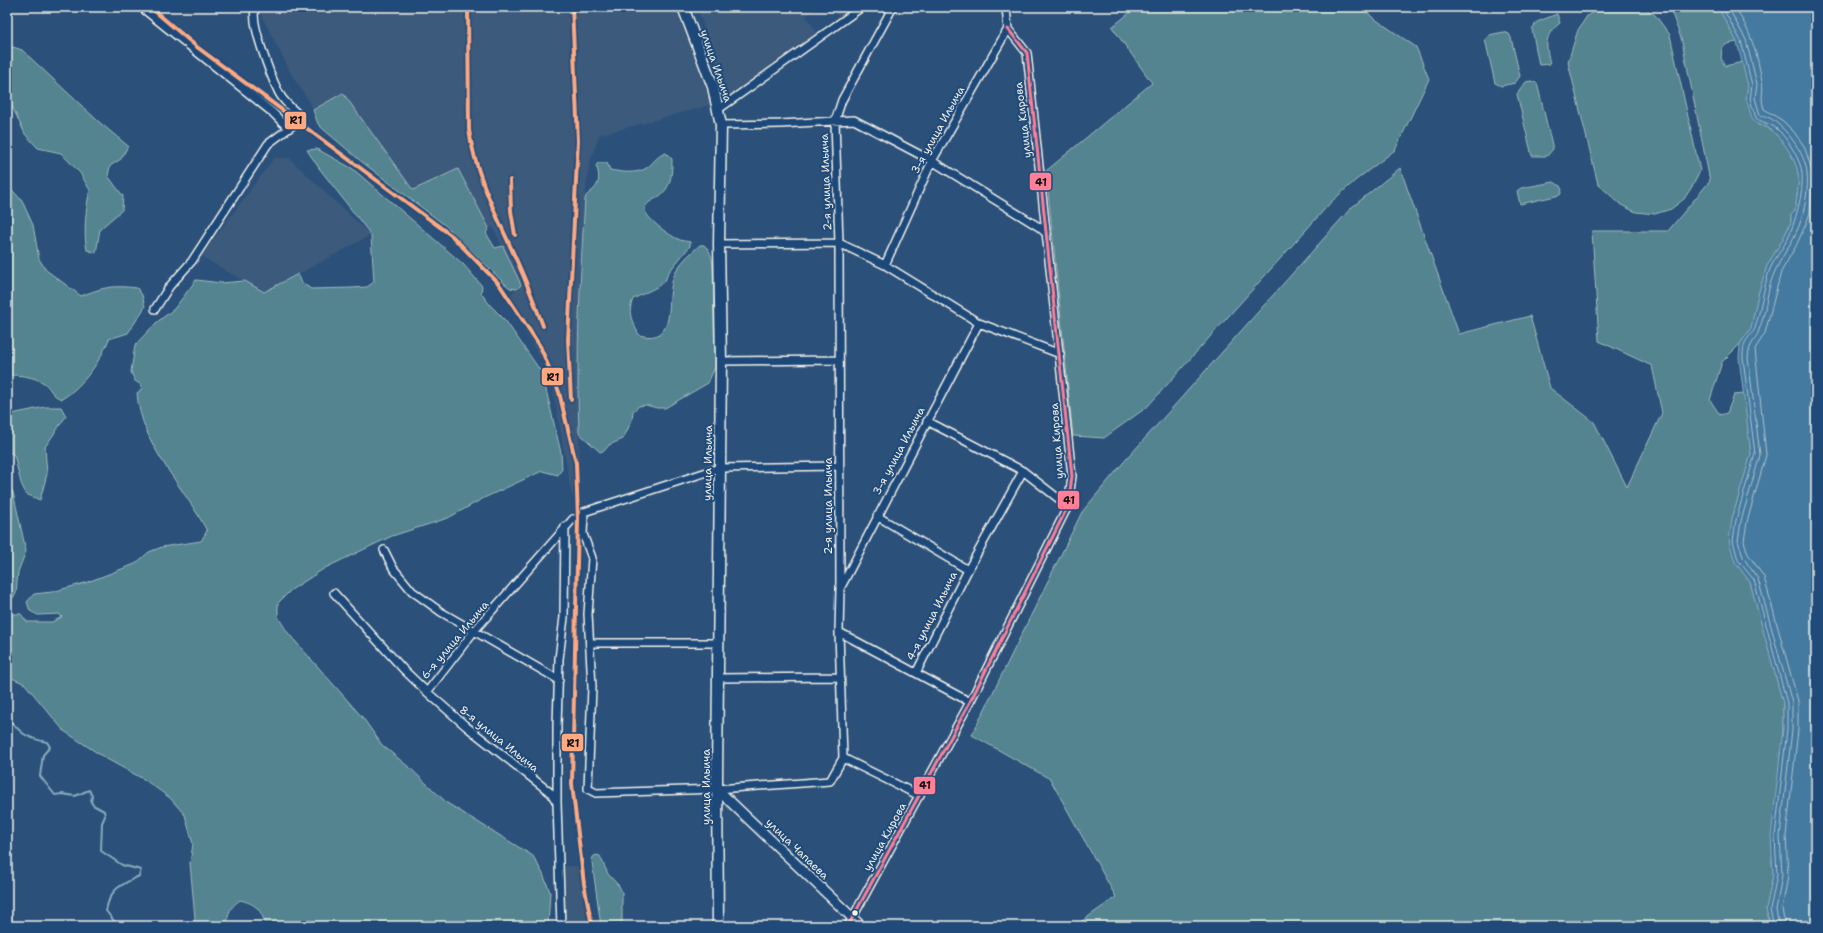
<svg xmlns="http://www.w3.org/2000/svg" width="1823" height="933" font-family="'Shantell Sans',sans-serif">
  <rect width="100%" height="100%" fill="#2b517b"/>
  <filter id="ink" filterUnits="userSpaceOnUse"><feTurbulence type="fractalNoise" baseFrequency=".025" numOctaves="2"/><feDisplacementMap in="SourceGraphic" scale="8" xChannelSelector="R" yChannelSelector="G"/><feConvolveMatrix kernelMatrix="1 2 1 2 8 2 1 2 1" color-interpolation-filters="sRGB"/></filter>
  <g filter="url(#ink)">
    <!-- built -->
    <path fill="#3a5a7c" d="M264,7h413l21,58 13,40 -112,30 -10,31 -4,33 -5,67 -3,112 4,120 -9,-1 -21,-120 -45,-79 15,-13 -28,-58 -4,1 -31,-59 -45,21 -70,-97 -30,17 -4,-9 -16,-24 -34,-66z
      M697,7h122l-13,9 12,18v3l-90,61z
      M833,7h25l-17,14z
      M274,158h15l82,77 -107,58 -63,-37z
      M563,866h16l9,60h-24z"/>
    <!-- green -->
    <path fill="#528490" stroke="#a3babc" d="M1137,7h226l9,10 44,30 13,32 -34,71 -39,30 -24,21 -185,206 -43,31 -31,-2 -27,-265 106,-88 -40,-56z
      M1599,7h45l11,8 15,20 30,136 -7,14 -9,14 -13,10 -16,5 -19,-2 -15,-7 -23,-21 -30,-122 10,-32 9,-14z
      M1667,7h51l19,35 -10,2 -5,4 -1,10 4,8 18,-4 5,24 -2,13 12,26c17,1 38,32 40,48 2,10 -2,27 -3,38l-4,4v7l-8,17 -16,27 -9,29 -7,33 -11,16 -18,18 -12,38 10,15 7,-2 7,-18 10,-1 7,60 -19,65 -1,10 4,33 15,20 33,121v26l-11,132 1,14 -7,35 5,16h-696l41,-29 -66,-118 -78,-44 110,-223 41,-49 228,-255 49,-40 59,166 71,-18 20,72 44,34 33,65 35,-74 -10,-47 -53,-25 -7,-110h76l42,-50 -28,-140 -11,-30z
      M1557,14l3,9c-17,13 -14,22 -10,41l-11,1 -7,-36 5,-7z
      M1504,32l5,2 2,4 9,38 -5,7 -14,3 -6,-3 -10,-44 4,-4z
      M13,47l9,3 76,71 30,25 -7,13 -11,7 -2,10 15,20 -1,14 -22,19 -4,24 -9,-3c-4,-17 -1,-44 3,-60l-10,-17 -19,-20 -23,-5 -13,-14 -14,-30 -4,-4v-51z
      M1531,81l6,2 16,66 -6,7h-15l-15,-62 9,-12z
      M343,93l70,97 45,-21 31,59 -3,5 9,15 8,-2 18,39 -4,4 -7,-1 -6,-5 -58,-57 -84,-64 -39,-33 -5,-5 -5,-14z
      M317,149l36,20 110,95 19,22 -1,7 9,12 15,15 37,53 19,80 1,16 -4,6 -16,-4 -58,27 -36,20 -56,18 -67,32 -34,22 -13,13v14l10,16 75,85 19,27 28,23 37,35 86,53 10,18 7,18 -2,34h-282c-5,-16 -9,-22 -26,-26 -11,8 -12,13 -13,26h-35l3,-8 -5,-55 3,-19 -8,-29 -15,-17 -25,-18 -40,-22 -41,-27 -39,-47 -13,-6 -5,-6v-42l5,-16h9l6,8h25l10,-5 -3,-3 -21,1 -8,-4 -3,-9 7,-8 18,-2 33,-9 50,-19 14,-12 13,-5 39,-6 6,-10c-23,-45 -66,-85 -70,-138l5,-4 -2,-5 -5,-3 -4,-9 4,-27 21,-22 18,-14 22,-29 25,3 24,-2 19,11 34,-18 4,9 9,6 41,-1 15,-1 7,-5 -3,-47 -52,-67 -12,-18z
      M666,153l6,6c0,12 0,26 -10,35 -4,4 -16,8 -17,14 -2,9 25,28 33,31 3,2 8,2 12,3v4l-22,27 -3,8 -8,6 -24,12c-6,16 -1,21 6,36 41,11 25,-37 35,-59 5,-13 16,-22 26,-31h4c7,6 8,13 9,22l2,100 -7,16 -43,25h-8l-11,-3 -7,1 -6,5 -1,9 -9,19 -14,6 -4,5 -5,2 -21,-19c-3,-78 1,-156 6,-234 2,-6 4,-5 8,-9 7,-6 7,-16 3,-24l2,-3h9l3,7c11,2 27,5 38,-3 6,-5 10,-12 18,-14z
      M1554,182l6,4 2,4 -2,5 -40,9 -3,-13 4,-3z
      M7,184l15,17 11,24 6,34 7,11 35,26c23,-9 31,-11 56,-8l5,7 3,12 -17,26 -19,6c-9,23 -26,47 -47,60 -11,-3 -10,-10 -18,-16 -11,-7 -25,-8 -37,-8z
      M45,407h16l5,9 -21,31 2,27 -7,26 -14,-6 -5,-11 -7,-28 -7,-4v-36z
      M7,483l6,9 13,59 -8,21 -2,22 -9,11z
      M596,855l4,1 8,18 11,12 3,6v34h-21l-9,-64 1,-5z"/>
    <!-- water -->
    <path fill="#447aa0" stroke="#8aaabd" d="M1718,7h98v919h-45l-5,-16 7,-35 -2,-39 12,-107v-26l-33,-121 -15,-20 -6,-21 3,-22 19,-65 -12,-96 1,-14 11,-16 7,-33 9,-29 16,-27 8,-17v-7l4,-4c1,-11 5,-28 3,-38 -2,-15 -20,-41 -34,-48 -4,-1 -7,-1 -11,-4l-7,-22 2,-13 -11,-44z"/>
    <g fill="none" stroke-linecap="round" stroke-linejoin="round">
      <!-- shore -->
      <path stroke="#aec1cb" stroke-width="1" d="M1722,7l19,34 11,44 -2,14 6,19c6,5 14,5 21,11 10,9 24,31 25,44 2,20 -7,50 -15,67 -5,10 -13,19 -17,29 -7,19 -9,40 -15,59 -2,6 -10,11 -11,18 -1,3 -1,8 -1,12l12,96 -19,66 -3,21 5,19 16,20 33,123v26l-12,107 2,39 -7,35 4,16
        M1728,7l18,33 11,44 -2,14 5,17c3,1 6,1 8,2 17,9 38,37 39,56 2,15 -3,40 -8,53 -6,16 -16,28 -23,43 -10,19 -9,42 -17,61 -4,13 -10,12 -11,28l12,97 -19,66 -3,20 5,16 15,22 34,124v27l-12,106 2,39 -6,35 3,16
        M1735,7c15,23 23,48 27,75 2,10 -2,15 2,27l19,12 11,11 10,14 9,27 -3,40 -5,13 -9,20 -15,26 -16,61 -10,16 11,106 -19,67 -3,19 4,13 16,23 34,124v29l-12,106 2,40 -6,33 3,17"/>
      <!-- stream -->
      <path stroke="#8aaabd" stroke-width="2" d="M7,715c12,18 19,23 40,27l3,5 -7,8 -3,21 15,19 7,-1 13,2 14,-6 3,6 -1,6 2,3 11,6 1,5 -3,7 -1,28 21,14 19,5 -2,6c-19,10 -29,12 -33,35l12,15"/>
      <!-- minor casing -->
      <g stroke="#f4f1e8" stroke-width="10">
        <path id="minor" d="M141,7l132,106 15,15
          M719,109l143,-102
          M721,125l59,-1 74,-4 78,41 107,66 8,7
          M719,244l120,-1 46,22 94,58 81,31
          M885,265l47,-104 76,-132 -2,-22
          M155,309l14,-22 23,-26 76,-117 28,-21 2,-9c-7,-6 -15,-13 -19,-21 -7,-14 -31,-74 -23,-86
          M721,361l117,-1
          M927,421l96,50 45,35
          M839,466l-120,2 -135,44 -1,22 9,24 -4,56 4,73 -4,102 8,4 121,-4 113,-8 13,-23 -4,-126 1,-43 -1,-346 -4,-122 7,-21 51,-93
          M877,516l91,54
          M384,550l9,18 19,23 29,21 118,68
          M841,587l138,-264
          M334,593l69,76 24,23 48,-62 98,-111
          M839,632l131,70
          M590,643h128
          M916,673l52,-103 55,-99
          M718,678l122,-1
          M427,692l40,35 84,66 6,10
          M843,758l77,38
          M7,918l1,8
          M561,926l-4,-123v-77l2,-67 5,-42 1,-91
          M848,926l122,-224 98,-196 4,-30 -45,-423 -19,-24"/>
      </g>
      <!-- tertiary casing -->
      <g stroke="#f4f1e8" stroke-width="12">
        <path id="tertiary" d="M717,789l144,137"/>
      </g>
      <!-- secondary casing -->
      <g stroke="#f4f1e8" stroke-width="13">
        <path id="secondary" d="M683,7l30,80 8,38 -2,119 2,117 -4,417 1,148"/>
      </g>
      <!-- minor -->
      <use href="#minor" stroke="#1f4a7a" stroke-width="7"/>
      <!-- tertiary -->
      <use href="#tertiary" stroke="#1f4a7a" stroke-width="9"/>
      <!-- secondary -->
      <use href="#secondary" stroke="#1f4a7a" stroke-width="10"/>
      <!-- bus-1 casing -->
      <g stroke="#1f4a7a" stroke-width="6">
        <path id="bus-1" d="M848,926l122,-224 98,-196 4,-30 -45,-423 -19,-24"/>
      </g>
      <!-- bus-1 -->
      <use href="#bus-1" stroke="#ff8098" stroke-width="3"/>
      <!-- rail-1 casing -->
      <g stroke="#1f4a7a" stroke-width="7">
        <path id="rail-1" d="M150,7l47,40 255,189 47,48 41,62 19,46 17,71 2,56 -6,265 12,100 8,42
          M468,7l1,123c7,47 28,86 47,129 10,22 19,45 27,67
          M510,180l1,31 4,24
          M571,400l-3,-60 10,-199 -6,-134"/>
      </g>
      <!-- rail-1 -->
      <use href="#rail-1" stroke="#ffa980" stroke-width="4"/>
    </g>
  </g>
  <!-- markers -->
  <circle fill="#f4f1e8" stroke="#1f4a7a" stroke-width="1.5" cx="855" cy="913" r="3.5"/>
  <g text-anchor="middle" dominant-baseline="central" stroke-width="4" stroke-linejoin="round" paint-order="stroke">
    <!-- street labels -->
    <g font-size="11" fill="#f4f1e8" stroke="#1f4a7a">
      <text transform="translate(716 66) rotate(71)">улица Ильича</text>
      <text transform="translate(1023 120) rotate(-97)">улица Кирова</text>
      <text transform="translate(938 130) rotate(-61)">3-я улица Ильича</text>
      <text transform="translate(826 182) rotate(-92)">2-я улица Ильича</text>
      <text transform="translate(1057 441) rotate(-94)">улица Кирова</text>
      <text transform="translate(899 451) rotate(-62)">3-я улица Ильича</text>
      <text transform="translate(708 463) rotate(-89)">улица Ильича</text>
      <text transform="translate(828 506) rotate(-90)">2-я улица Ильича</text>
      <text transform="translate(932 616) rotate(-63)">4-я улица Ильича</text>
      <text transform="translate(455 640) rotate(-50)">6-я улица Ильича</text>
      <text transform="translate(499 739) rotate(39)">8-я улица Ильича</text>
      <text transform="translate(706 787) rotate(-90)">улица Ильича</text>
      <text transform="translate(885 837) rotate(-61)">улица Кирова</text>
      <text transform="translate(797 849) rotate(44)">улица Чапаева</text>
    </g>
  </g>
  <g stroke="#1f4a7a" stroke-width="1.5">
    <rect x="284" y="111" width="23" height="19" rx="4" fill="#ffa980"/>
    <rect x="1029" y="172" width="23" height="19" rx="4" fill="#ff8098"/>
    <rect x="541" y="367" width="23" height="19" rx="4" fill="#ffa980"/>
    <rect x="1057" y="490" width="23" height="20" rx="4" fill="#ff8098"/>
    <rect x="561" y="733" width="23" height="19" rx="4" fill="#ffa980"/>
    <rect x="913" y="776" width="23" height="19" rx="4" fill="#ff8098"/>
  </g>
  <g font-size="11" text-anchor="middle" font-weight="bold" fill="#111">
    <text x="296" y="124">R1</text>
    <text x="1041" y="186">41</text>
    <text x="553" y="381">R1</text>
    <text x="1069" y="504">41</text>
    <text x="573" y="747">R1</text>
    <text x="925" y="789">41</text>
  </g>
  <!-- margin -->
  <rect width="1823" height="933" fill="none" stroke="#1f4a7a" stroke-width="24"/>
  <rect x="12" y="12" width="1799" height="909" fill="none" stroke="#f4f1e8" stroke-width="1.5" filter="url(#ink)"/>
</svg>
